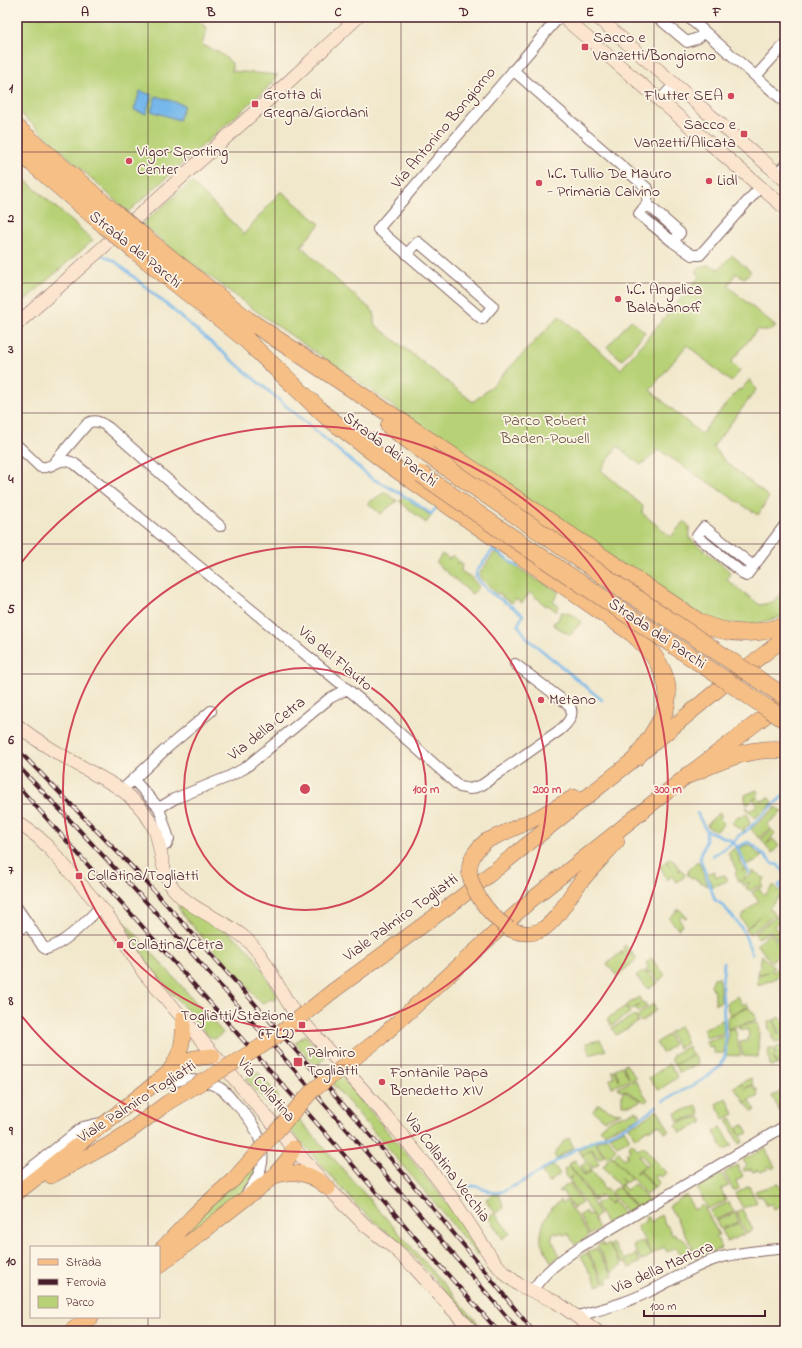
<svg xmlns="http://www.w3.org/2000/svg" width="802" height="1348" font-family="'Indie Flower',sans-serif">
  <rect width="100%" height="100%" fill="#fcf5e5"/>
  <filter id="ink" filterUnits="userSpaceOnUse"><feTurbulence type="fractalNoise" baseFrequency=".025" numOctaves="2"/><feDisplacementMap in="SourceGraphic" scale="8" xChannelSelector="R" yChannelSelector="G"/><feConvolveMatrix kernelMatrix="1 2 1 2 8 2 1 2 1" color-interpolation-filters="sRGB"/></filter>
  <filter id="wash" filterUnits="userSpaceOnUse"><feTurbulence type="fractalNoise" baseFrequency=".012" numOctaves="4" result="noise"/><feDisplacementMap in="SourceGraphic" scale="16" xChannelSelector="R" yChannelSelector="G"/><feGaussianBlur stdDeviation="0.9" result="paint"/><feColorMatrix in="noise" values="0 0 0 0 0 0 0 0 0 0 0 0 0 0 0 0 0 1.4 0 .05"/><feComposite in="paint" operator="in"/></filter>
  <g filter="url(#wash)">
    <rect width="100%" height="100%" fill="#f1e8cc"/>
    <!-- green -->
    <path fill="#b7d176" stroke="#807850" d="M17,17h177l13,11 -5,17 18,8 12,10v8l46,4 -13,15 -137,122 -111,-102z
      M17,173l76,67 -76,67z
      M191,182l53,52 37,-43 39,33 -19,22 38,36 35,30v12l99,78 19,-16 67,-70 62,53 79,-93 -5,-5c8,-8 14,-7 24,-2l13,-14 19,17 -7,6 -8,-5 -8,13 48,41c-6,4 -11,6 -18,2l-27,33 9,9 -9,11 -44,-37 -37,45 51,44 38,-45 2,1 9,-11 6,11 -43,57 14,16 42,34 -11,18 -99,-65 -18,15 -24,-19 -16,24 42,36 -1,7 29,24 13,-16 5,5 1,13 37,30 3,3 -3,8 33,25 13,-3 12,-14v28l-34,9 -35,-3 -34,-15 -235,-160 -72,-54 -115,-79 -94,-70 -24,-20z
      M631,320l14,12 -23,28 -15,-13z
      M385,492l12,9 -17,13 -12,-11z
      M404,496l27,20 -5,7 -27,-22z
      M495,552l43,29 1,-1 20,12 -6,10 6,4 -3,5 -8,-6 -2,1 -16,-14 -8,11 -6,-4 -4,4 -10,-6v-2l-3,-2 -2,1c-3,-2 -4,-5 -7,-7 -4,-5 -10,-6 -11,-13z
      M442,554l7,5 4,-4 6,6 -3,4 4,-3 3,2 -2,4v3l5,3v1l4,1 9,11 -7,7 -36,-31z
      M561,612c10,1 14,3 20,10l-11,13 -15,-9 -2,-3 5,-3z
      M757,790l2,4 -5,5 3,-2 4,4 8,-3 4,5 -18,15 -8,-8v-3l3,4 7,-6 -3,-6 -7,6 -2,-6v-4z
      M776,807l6,5 -15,12 4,5 -12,9 -8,-9z
      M719,813l3,2 -3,3 5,5 -7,8 -9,-4 -1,-3z
      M747,814l3,10 -6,4 1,3 -2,1 -2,-4h-4l-5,-6 6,-6h3z
      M772,830l3,3 -8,11 6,-5 6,7 -7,7 -11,-14z
      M745,845h6l6,8 5,3 -6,5h-2l-8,4 -8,-16z
      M735,848l9,21 -2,2 3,-2 3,4 -5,7 8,-5 1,-4c5,1 9,6 13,8l-3,4 1,3 -2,2 -4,-2 -6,5 -5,-3 3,-5 -1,-1 -4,4 -3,-3 1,-2h-3l-4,-8 2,-2 -9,-18z
      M671,858l9,11 -2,2 3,-1 4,5 -2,3 -7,4 -4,-6 -5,4 -7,-14 6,-4 5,6 -5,-7z
      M696,862h3l9,24 -21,-11 2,-5z
      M714,871l2,6 9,-2 2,6 -15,6 -5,-13z
      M774,885l8,9 -13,14 6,7 -25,19 -4,-5 13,-12 -12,11 -6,-10 7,-8 11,-9 -7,-8 6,-5 7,7z
      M178,906c23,3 65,34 78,53 8,12 14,25 21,38l-4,4 -2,-2 -9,5 -80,-90z
      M679,909l8,8 -2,1 -3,-2 -3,3 4,6 -5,4 -9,-11z
      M780,914l3,3 -7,7 -2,3 11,11 -1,7 -14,-14 -12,7 -4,-5z
      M122,920h1l100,113 -8,6 -7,-3 -56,-67z
      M770,933l15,16 -5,7 -2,-2 -7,8 -14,-18z
      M625,945l7,7 -6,5 7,-4 4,6 -20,17 -10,-12 13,-11 3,2 -2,-3 4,-2 -2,-3z
      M762,955l12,13 -3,2 2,2 11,-9 1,2v5l-12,10 -15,5v-10l10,-3 -10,2z
      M651,958l14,17 -6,6 -9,-9 -3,1 -1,-2 2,-5 -2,-3z
      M643,971l4,3 1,-1 10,10 -10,6 -12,-13z
      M719,977l2,25 -6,2v-10l-4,-9 3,-7z
      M737,996l6,9 3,-2 3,4 -8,2 -11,6 -4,-11z
      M639,997l3,6 2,-1 3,4 -9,6 -3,-3 6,-5 -10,6 -6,-4z
      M653,1004l3,6 -15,12 -5,-5 2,-2z
      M624,1007l2,1 4,5 -19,13 -4,-7z
      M749,1008l6,7 1,5 -29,9v-11l15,-9z
      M634,1015l4,7 -22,13 -4,-7z
      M779,1017l6,9v14l-10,2 -4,-6 2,-1 -4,-5 -1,-8 6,-2 4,14h2l-6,-14z
      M723,1019l1,14 -17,5 -4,-9 12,-5z
      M757,1022l2,4 -1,31 -15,-1 -3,-14 7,-1v-3l2,-1 -1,-7 -9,-1v-3z
      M680,1026l7,17 -8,5 -10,-15z
      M735,1028l6,28 -15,-1 2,-25z
      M305,1035l20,23 -9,8 -21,-23z
      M668,1035l6,9 -11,9 -7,-10z
      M725,1036l-1,17h-10l-2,-7 -4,1 -2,-6z
      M600,1040l6,10 -17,5 -3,-12z
      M688,1046l4,9 -18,10 -3,-6 3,-5z
      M785,1046v16l-7,2 -5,-8 4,9 -7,1 -2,-18h5l2,5 -1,2 2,-2 -1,-6z
      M694,1054l4,10 -18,9 -6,-8z
      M626,1064l10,14 -24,9 -3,-7 5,-3 -2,-6 3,-1 4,10 -4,-11 7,-3 7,12 -6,-13z
      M669,1064l9,13 -19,13 -10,-12z
      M258,1072l20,24 -2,2 2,1 -8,7 -24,-27z
      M341,1076l119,142 20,35 -3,2 -38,-47 -107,-125z
      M751,1078l2,6 -9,5 10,-4 1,4h2l1,8 -9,3 6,9 -2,3 -8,-9 3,-2 -4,1 -3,-7h-2l-5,-8 6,-4 2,3 -1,-3z
      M635,1080l13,20 -3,2 -20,-12 -3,1 -5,-3z
      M624,1091l12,7 5,2v1l-10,4h-9v-11z
      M782,1091l3,3v16l-5,2 -8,-16z
      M726,1098l8,16 -10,5 -8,-15z
      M598,1104l16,8 7,1 -17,7 -11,-9z
      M697,1106l3,9 -22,6 -3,-8z
      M636,1111l4,3 -1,4 -33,14 -1,2 -5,-5 10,-9z
      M656,1111h2l3,4 8,16 -4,2 -5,-8 -13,5 -12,8 -6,-11 19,-10z
      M297,1117l188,214h-3l-73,-80 -49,-42 -72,-82z
      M700,1117l3,5 -23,11 -4,-8 5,-4z
      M731,1118l5,10 7,-4 5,9 -7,3 -5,-8 7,14 -4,2 -12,-24z
      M721,1127l11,19 -8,4 -10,-18z
      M624,1129l6,10 -13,7 -7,-10z
      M607,1137l9,12 -9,9 -11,-16z
      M569,1138l5,10 -13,7 -4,5 -3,-5 10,-14z
      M594,1141l10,15 -5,3 -7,-10 -10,6 -4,-5z
      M632,1143l6,7 5,-4 23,27 -5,4 -3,-2 -3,2 4,6 -4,5 -15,-18 9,-6 -8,-10 -2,1 6,11 -10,7 5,-2 14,17 -8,7 -33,-39 5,-5 6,8 4,-3 -2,-3 4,-3 -2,-4z
      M765,1148l10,19 -3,2 -2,-3 -2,1v2l-8,3 -2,-2 -5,2 -2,-3 -7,2 -1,-3 4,-2 -4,-6z
      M592,1150l7,14 -7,4 -2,-4 -2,1 4,5 -7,4 -4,-8 6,-4 -5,-7z
      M612,1156l20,23 -7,4 -5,-5 4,5 -5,3 -16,-20 4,-3 -1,-2z
      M259,1160l-6,19 -12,15 -67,54 13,-21z
      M575,1160l9,15 8,-4 8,10 4,9 3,-1 8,11 -5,3 -11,-9 2,3 -4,2 -2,-2 -1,1 2,3h-2l-10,-17 -2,-2 -13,-18z
      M554,1165l6,9 -12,9 -6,-11z
      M569,1165l19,28 11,22 -6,3 6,10 -9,7 -11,-19 7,-5 2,4 2,-1 3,2 -24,-37 4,-3 -5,3 -4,-9z
      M737,1165l6,11 -7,5 3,7 -5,3 -10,-18z
      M722,1174l7,12 -8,3 5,12 -18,8 -11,-21z
      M570,1183l12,20 -9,5 -11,-17 -3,2 -1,-2z
      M634,1184l16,18 -12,7 -19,-22 3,-2 4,5z
      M778,1184l7,10v9l-2,-3 -2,1 1,4 -8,4 -2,-5 -5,1 -5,-9 -4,1 -3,-6z
      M749,1186l8,16 -14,6 -8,-14z
      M618,1187l19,22 -9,5 -17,-22z
      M494,1194l2,1 3,-1 5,13 -8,6 -6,-6 -4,-8z
      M686,1195l8,15 9,-5 16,30 -3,1 6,12 -26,10 -4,-12 -23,-40z
      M604,1199l6,5 5,-3 9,12 -2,1 1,3 -16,8 -12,-21z
      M561,1200l1,3 4,-3 23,36 -14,9 -7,-12 -4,2 -2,-3 -4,2 -1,-1 -5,1 1,3 -2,1 9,18 -9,6 -10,-20v-8l3,-13 6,-11z
      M729,1202l5,10 -19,8 -5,-9z
      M742,1209l11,21 -7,3 -10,-21z
      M494,1213l16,20 -7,6 -15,-22z
      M735,1213l4,9 -19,7 -4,-8z
      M661,1215l5,11 1,-1 5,10 3,-1c3,3 5,4 9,6 4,4 8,10 10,15l-5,1 -2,-3h-8l-3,-6 -9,5 -3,-5 -12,7 -15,-27 9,-6 -1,-3 3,-1 3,5z
      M739,1223l5,11 -17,8 -6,-12z
      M643,1241l9,14 -10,6 -9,-15z
      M602,1243l2,3 4,-2 14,21 -10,7 -15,-26z
      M612,1243l13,17 11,-6 4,8 -10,6 -4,-6 -2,1 -1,-1h-2l-11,-16z
      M596,1248l17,27 -6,4 2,4 -3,1 -18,-32z
      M587,1253l17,30 -6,3 -17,-30z"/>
    <!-- water -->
    <path fill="#76b8eb" stroke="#606c8b" d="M140,91l12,4 -6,19 -12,-4z
      M156,96l28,9 -5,15 -28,-9z"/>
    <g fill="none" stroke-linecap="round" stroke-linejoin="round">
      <!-- stream -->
      <path stroke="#76b8eb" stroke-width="2.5" d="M102,255l14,7 44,37 211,179c22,10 41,22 60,36l5,-6
        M495,547l-18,24 -1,5c10,18 32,26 47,39l-5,10 10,14 74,61
        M493,549l25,18
        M697,813l9,17v10l-6,18 15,42 8,5 20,25 9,24
        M706,830l24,10 7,7 11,-5 4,2 21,20 5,1 7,8
        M737,847l12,26
        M712,856l21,-13 6,-8 6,-3 40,-38
        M785,880l-6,5 3,5 3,1
        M663,1101l40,-21 19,-15 -1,-2 4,-6 1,-7 -4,-65 2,-22
        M465,1188c16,-7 23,8 35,4 5,-1 9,-4 14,-6 20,-9 38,-23 57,-34 28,-16 61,-24 86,-46"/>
    </g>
  </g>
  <g filter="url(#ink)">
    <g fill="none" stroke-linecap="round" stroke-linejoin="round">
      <!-- street casing -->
      <g stroke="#846563" stroke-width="12">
        <path id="street" d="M657,17l30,25 11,-4 7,-6
          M688,17l97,85
          M513,70l69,61
          M756,76l29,-32
          M660,100l14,-15
          M587,136l61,53 -1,15 -8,10 34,28 7,-9 -33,-29
          M778,173l7,-8
          M673,242l19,13h8l61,-69
          M407,254l11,-12 75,64 -11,13 -104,-90 181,-212
          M17,445l23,22c13,3 19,-13 35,-3l311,257 74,66 10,2 12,-4 78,-55c7,-6 16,-15 9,-25l-54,-41
          M53,464l35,-41c8,-4 14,0 21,5l111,98
          M753,566l-49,-39 -7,9 49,40 39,-51
          M133,779l26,29 10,31 -3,6 -7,3
          M122,790l45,-42 44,-37
          M159,808l15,-9 54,-22 17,-9 85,-70 17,-9
          M17,908l11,16 -6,4h-5
          M28,924l15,23 3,2c18,-5 42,-29 54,-42
          M157,1086c21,-8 43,-8 63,2 5,3 9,8 13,13 17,16 32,37 29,62 -2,11 -8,21 -15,30
          M17,1179l66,-52 21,-5
          M533,1290c11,-18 29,-31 47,-43l205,-121
          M578,1316c24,-7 49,-13 72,-25 22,-10 43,-25 66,-32 21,-7 46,-8 69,-11"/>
      </g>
      <!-- secondary casing -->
      <g stroke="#846563" stroke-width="14">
        <path id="secondary" d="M563,17l222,191
          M597,17l188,163
          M17,324l268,-239 73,-68
          M17,725c22,18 49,33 74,47 13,8 28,14 38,24 11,10 22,23 27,37 6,19 5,38 17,55 17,22 50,31 72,50 23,20 32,51 50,75l91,103 47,57 19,25 41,62 10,12 16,13 37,17 41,29
          M17,822l21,15 11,11 56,64 14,20 25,41 184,215 37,37 29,23 19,18 59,65"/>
      </g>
      <!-- primary casing -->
      <g stroke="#846563" stroke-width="16">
        <path id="primary" d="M470,877c-3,-15 5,-27 16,-36l51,-23 37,-21
          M510,929c10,5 23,6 33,0 15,-10 24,-29 35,-44 12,-15 26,-29 39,-44
          M333,991l127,-93 177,-141 85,-71 63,-48
          M380,1038l150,-137 158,-126 97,-74
          M170,1070c12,-18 14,-30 13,-52
          M51,1176l59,-32 20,-13 37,-28
          M272,1177c21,-9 40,-3 56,11
          M17,1193l151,-120 26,-15 19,-2
          M159,1252l36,-38 39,-35
          M159,1266l113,-88 16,-19 6,-11
          M71,1331l20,-14"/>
      </g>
      <!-- highway casing -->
      <g stroke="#846563" stroke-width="18">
        <path id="highway" d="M17,128l98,85
          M17,150l87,75
          M144,237l110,88
          M134,250l114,91
          M245,318l166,110 288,194c29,14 56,13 86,4
          M240,334l86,82 60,46 246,171c22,19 43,45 33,77 -5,16 -18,32 -28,47
          M389,426l38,28
          M688,775c33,-15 60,-28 97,-25"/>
      </g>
      <!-- street -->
      <use href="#street" stroke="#fff" stroke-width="10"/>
      <!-- secondary -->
      <use href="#secondary" stroke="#fbe5cf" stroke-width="13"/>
      <!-- primary -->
      <use href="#primary" stroke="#f5bf86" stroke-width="15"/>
      <!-- highway -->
      <use href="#highway" stroke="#f5bf86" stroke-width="17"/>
      <!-- rail casing -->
      <g stroke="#4a1f2b" stroke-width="4">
        <path id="rail" d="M17,749l120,123 75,83 192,219 62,74 67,83
          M17,765l51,53 92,99 188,214 171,200
          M17,785l304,343 105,122 72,81"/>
      </g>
      <!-- rail -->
      <use href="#rail" stroke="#fcf5e5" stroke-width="2.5" stroke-dasharray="8" stroke-linecap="butt"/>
      <!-- primary-bridge casing -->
      <g stroke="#846563" stroke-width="16" stroke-linecap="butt">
        <path id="primary-bridge" d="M470,877c6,21 22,41 40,52
          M167,1103l93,-56 18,-12 55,-44
          M234,1179l78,-88 68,-53"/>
      </g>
      <!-- highway-bridge casing -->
      <g stroke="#846563" stroke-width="18" stroke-linecap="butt">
        <path id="highway-bridge" d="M115,213l29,24
          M104,225l30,25
          M427,454l196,135 162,108
          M421,474l83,58 281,188"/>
      </g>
      <!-- primary-bridge -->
      <use href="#primary-bridge" stroke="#f5bf86" stroke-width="15"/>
      <!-- highway-bridge -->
      <use href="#highway-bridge" stroke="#f5bf86" stroke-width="17"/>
    </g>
  </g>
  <!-- grid -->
  <path fill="none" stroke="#4a1f2b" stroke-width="1" stroke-opacity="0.55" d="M148,17v1230M275,17v1314M401,17v1314M527,17v1314M654,17v1314M17,152h768M17,283h768M17,413h768M17,544h768M17,674h768M17,804h768M17,935h768M17,1065h768M17,1196h768M148,1317v14"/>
  <!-- distance rings -->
  <g fill="none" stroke="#d1495b" stroke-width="2">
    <circle cx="305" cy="789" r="121"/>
    <circle cx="305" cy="789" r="242"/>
    <path d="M17 568A363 363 0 1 1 17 1010"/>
  </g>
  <!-- markers -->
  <g fill="#d1495b" stroke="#fcf5e5" stroke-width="1.5">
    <rect x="581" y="43" width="8" height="8" rx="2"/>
    <circle cx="731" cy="96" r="4"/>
    <rect x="251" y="100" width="8" height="8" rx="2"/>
    <rect x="740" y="130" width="8" height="8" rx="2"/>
    <circle cx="129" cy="161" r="4"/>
    <circle cx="709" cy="181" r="4"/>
    <circle cx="539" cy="183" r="4"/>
    <circle cx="618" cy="299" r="4"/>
    <circle cx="541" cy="700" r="4"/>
    <rect x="75" y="872" width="8" height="8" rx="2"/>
    <rect x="116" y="941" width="8" height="8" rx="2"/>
    <rect x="298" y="1021" width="8" height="8" rx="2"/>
    <rect x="293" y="1057" width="10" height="10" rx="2"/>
    <circle cx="382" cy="1082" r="4"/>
  </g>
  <g text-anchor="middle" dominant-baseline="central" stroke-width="3.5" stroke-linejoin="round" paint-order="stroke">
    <!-- poi labels -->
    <g font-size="16" fill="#4a1f2b" stroke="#fcf5e5" text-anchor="start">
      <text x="593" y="38">Sacco e<tspan x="593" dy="18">Vanzetti/Bongiorno</tspan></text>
      <text x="263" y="95">Grotta di<tspan x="263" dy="18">Gregna/Giordani</tspan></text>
      <text x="723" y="96" text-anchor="end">Flutter SEA</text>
      <text x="736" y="125" text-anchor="end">Sacco e<tspan x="736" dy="18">Vanzetti/Alicata</tspan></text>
      <text x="137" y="152">Vigor Sporting<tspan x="137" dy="18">Center</tspan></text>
      <text x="547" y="174">I.C. Tullio De Mauro<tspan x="547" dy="18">- Primaria Calvino</tspan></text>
      <text x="717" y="181">Lidl</text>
      <text x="626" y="290">I.C. Angelica<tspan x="626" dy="18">Balabanoff</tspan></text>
      <text x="549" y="700">Metano</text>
      <text x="87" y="876">Collatina/Togliatti</text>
      <text x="128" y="945">Collatina/Cetra</text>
      <text x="294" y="1016" text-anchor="end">Togliatti/Stazione<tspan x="294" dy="18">(FL2)</tspan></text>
      <text x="307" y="1053">Palmiro<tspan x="307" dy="18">Togliatti</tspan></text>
      <text x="390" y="1073">Fontanile Papa<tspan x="390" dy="18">Benedetto XIV</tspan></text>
    </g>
    <!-- street labels -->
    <g font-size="16" fill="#4a1f2b" stroke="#fcf5e5">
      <text transform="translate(444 128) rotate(-50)">Via Antonino Bongiorno</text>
      <text transform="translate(135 250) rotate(39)">Strada dei Parchi</text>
      <text transform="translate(390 450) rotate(37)">Strada dei Parchi</text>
      <text transform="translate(657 634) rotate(34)">Strada dei Parchi</text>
      <text transform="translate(335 659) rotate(40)">Via del Flauto</text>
      <text transform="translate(267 729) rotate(-38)">Via della Cetra</text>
      <text transform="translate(401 918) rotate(-36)">Viale Palmiro Togliatti</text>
      <text transform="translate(266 1090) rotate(49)">Via Collatina</text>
      <text transform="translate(137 1102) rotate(-33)">Viale Palmiro Togliatti</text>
      <text transform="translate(447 1168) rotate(53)">Via Collatina Vecchia</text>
      <text transform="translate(663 1268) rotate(-24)">Via della Martora</text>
    </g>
    <!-- park labels -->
    <g font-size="16" fill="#6b5442" stroke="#fcf5e5">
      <text x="545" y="421">Parco Robert<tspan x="545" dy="18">Baden-Powell</tspan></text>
    </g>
  </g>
  <circle cx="305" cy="789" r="6" fill="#d1495b" stroke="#fcf5e5" stroke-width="2"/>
  <g font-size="12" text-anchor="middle" font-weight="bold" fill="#d1495b" stroke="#fcf5e5" stroke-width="3.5" stroke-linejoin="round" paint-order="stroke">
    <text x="426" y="793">100 m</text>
    <text x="547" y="793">200 m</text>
    <text x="668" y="793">300 m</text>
  </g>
  <!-- margin -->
  <rect width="802" height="1348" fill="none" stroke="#fcf5e5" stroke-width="44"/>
  <!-- legend -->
  <rect x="30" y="1246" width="130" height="72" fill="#fcf5e5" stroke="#b59f9b"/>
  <rect x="38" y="1259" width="20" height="6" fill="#f5bf86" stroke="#b59f9b"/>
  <text x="66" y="1266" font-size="12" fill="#4a1f2b">Strada</text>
  <rect x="38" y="1279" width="20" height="6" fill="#4a1f2b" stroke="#b59f9b"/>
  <text x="66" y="1286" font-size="12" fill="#4a1f2b">Ferrovia</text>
  <rect x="38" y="1296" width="20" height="12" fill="#b7d176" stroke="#b59f9b"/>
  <text x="66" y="1306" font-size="12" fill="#4a1f2b">Parco</text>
  <!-- scale -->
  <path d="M644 1310v6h121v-6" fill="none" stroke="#4a1f2b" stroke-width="2"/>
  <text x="650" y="1310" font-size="12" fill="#4a1f2b" stroke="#fcf5e5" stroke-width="3" paint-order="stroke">100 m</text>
  <rect x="22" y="22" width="758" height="1304" fill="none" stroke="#4a1f2b" stroke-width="1.5"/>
  <g font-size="13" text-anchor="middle" font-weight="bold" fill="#4a1f2b">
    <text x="85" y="16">A</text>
    <text x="211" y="16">B</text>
    <text x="338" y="16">C</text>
    <text x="464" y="16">D</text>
    <text x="590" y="16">E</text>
    <text x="717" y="16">F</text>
    <text x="11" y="92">1</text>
    <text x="11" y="222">2</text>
    <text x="11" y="353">3</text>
    <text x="11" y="483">4</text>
    <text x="11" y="613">5</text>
    <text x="11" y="744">6</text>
    <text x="11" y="874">7</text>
    <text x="11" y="1005">8</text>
    <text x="11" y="1135">9</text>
    <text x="11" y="1265">10</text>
  </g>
</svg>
